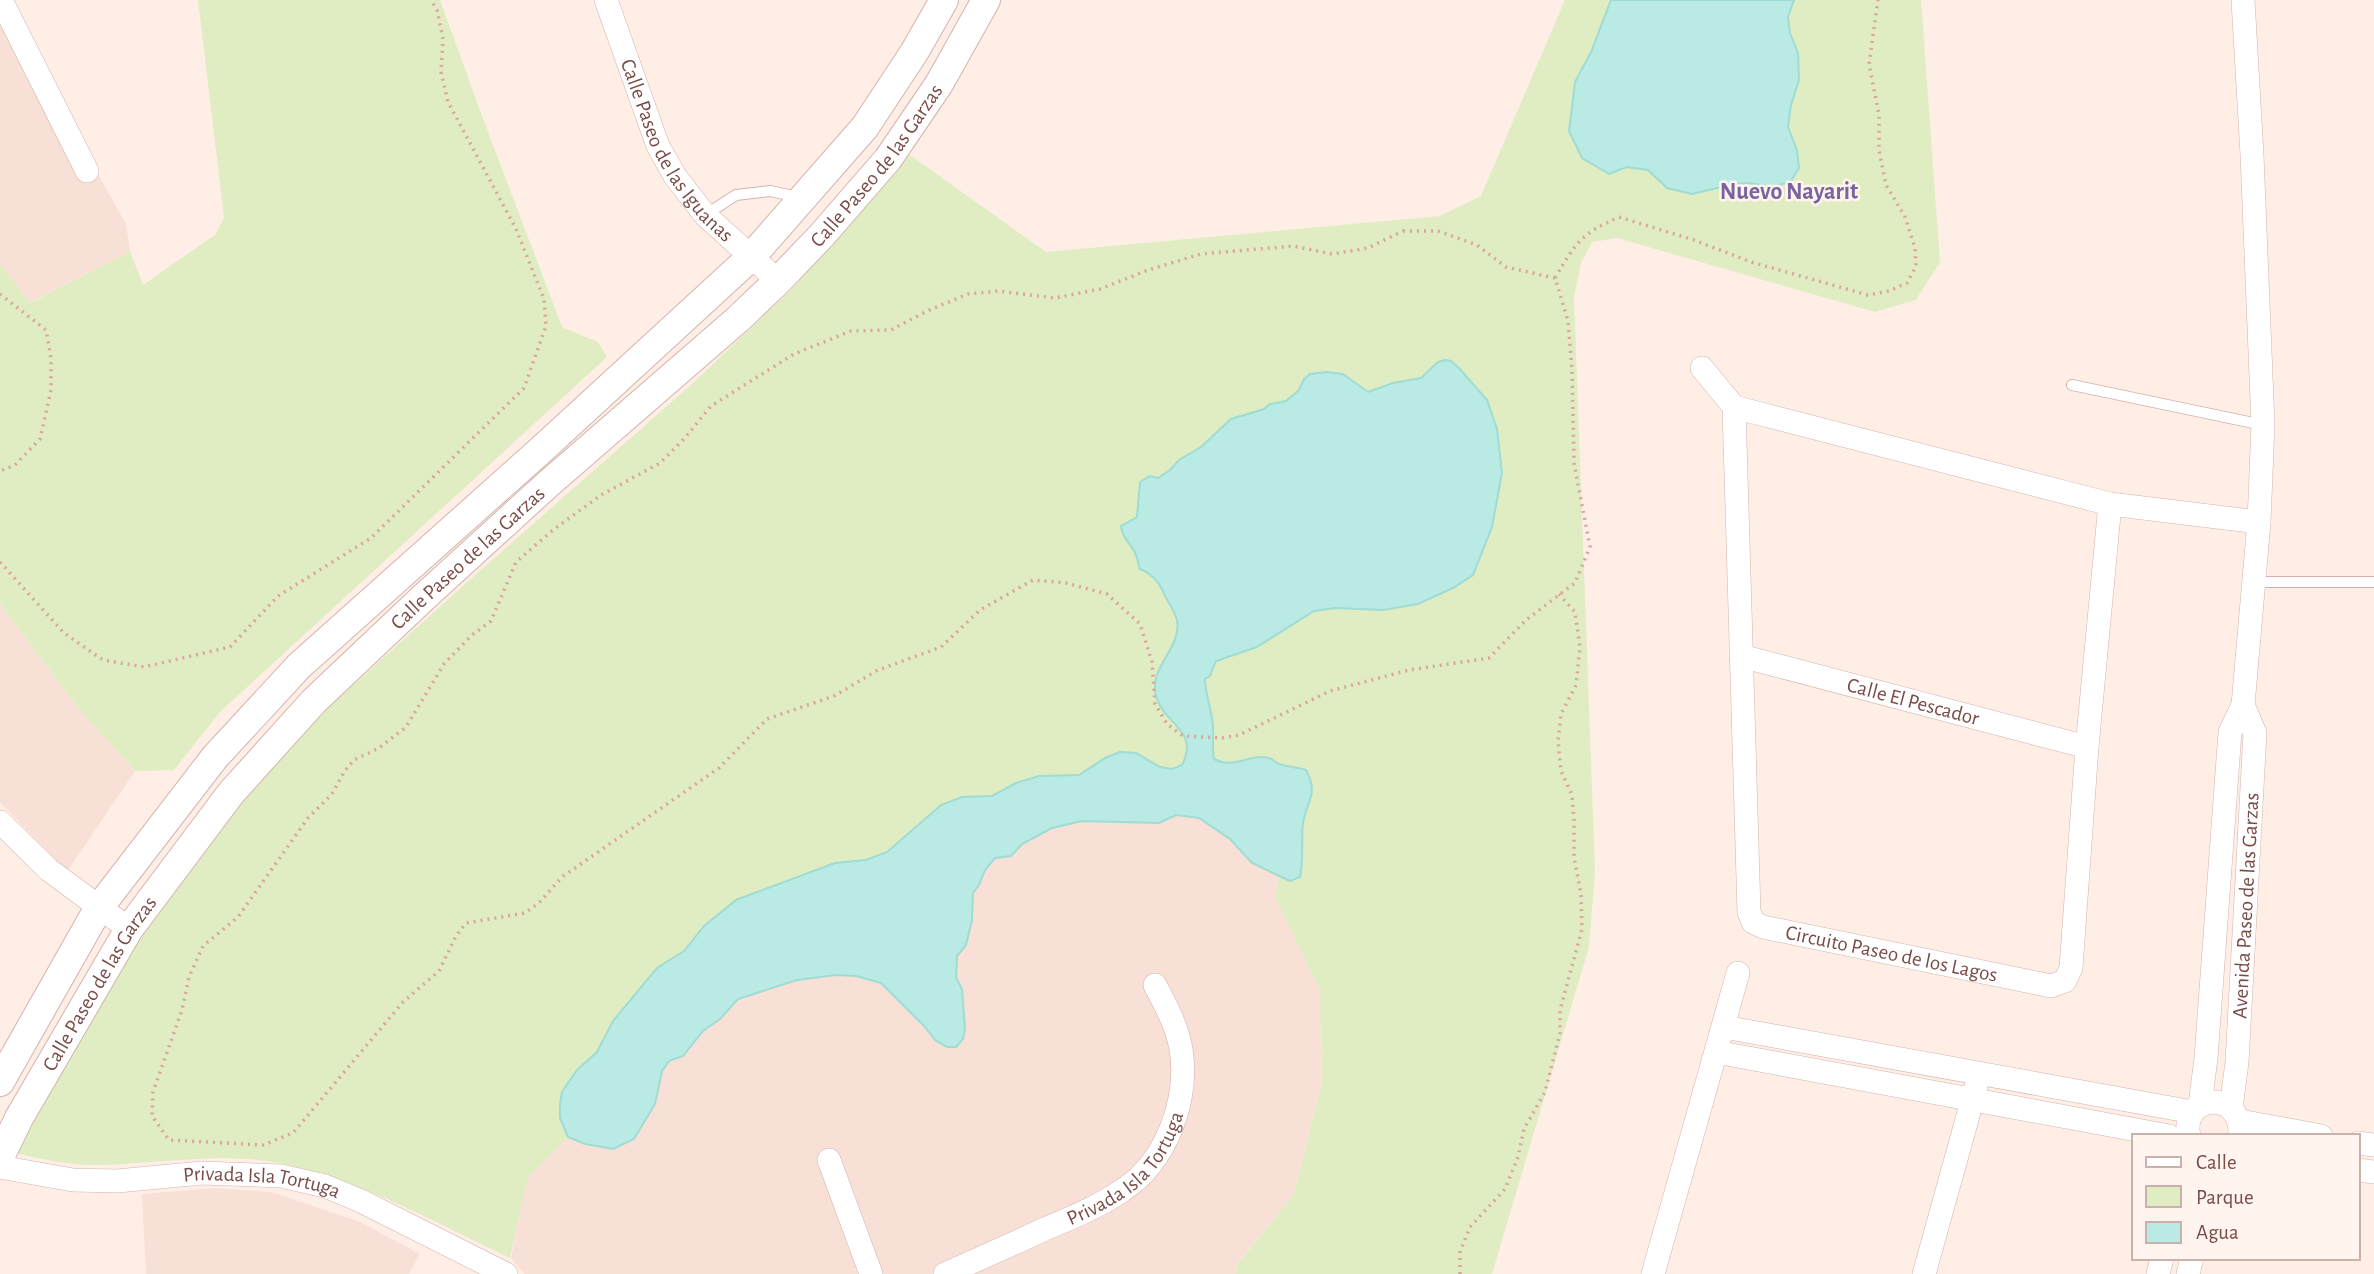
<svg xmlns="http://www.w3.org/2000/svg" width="2374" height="1274" font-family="'Alegreya Sans',sans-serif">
  <rect width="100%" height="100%" fill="#feeee6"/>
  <!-- residential -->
  <path fill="#f8e0d7" d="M0,0l126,224 4,27 -101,52 -29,-40z
    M0,604l78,104 57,63 -68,101 -67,-70z
    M1176,815l23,3 31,21 22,24 27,13 -4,21 44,92 3,91 -28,114 -58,71 -1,9h-711l-13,-16 16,-81 41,-40 17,7 70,-40 7,-33 7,-10 14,-5 20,-25 17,-12 18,-20 59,-19 39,-5 20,1 25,7 44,44 10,13 28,-1 1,-31 -2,-19 -6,-12 1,-21 9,-11 6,-25 1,-27 6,-9 6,-14 10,-13 16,-1 11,-12 30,-16 30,-7 77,2z
    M215,1188l57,4 88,30 60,32 -11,20h-263l-4,-80z"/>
  <!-- green -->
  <path fill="#e0edc3" d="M198,0h242l42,116 80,211 36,15 9,15 -387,355 -46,58 -39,1 -57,-63 -78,-104v-341l30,40 100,-52 13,34 73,-51 8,-16z
    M1565,0h356l19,262 -24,38 -41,12 -258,-74 -25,4 -11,21 -7,34 21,574 -6,76 -97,327h-257l1,-8 58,-72 28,-113 -3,-92 -44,-92 4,-21 -27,-13 -22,-24 -31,-21 -23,-3 -17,8 -77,-2 -30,7 -30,16 -11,12 -16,2 -10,12 -6,15 -6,8 -1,27 -6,25 -9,11 -1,21 6,12 3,40 -2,10 -7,8h-9l-12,-7 -10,-13 -44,-44 -25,-7 -20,-1 -39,5 -59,19 -18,20 -17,12 -20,25 -14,5 -7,10 -7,33 -21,35 -21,10 -28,-5 -17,-7 -40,40 -18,81c-79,-37 -175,-93 -263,-99 -51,-3 -99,5 -149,6 -27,0 -54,-5 -79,-11v-11l123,-216 99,-127 88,-93 137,-124 227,-200 99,-94 118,-134 136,97 394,-36 41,-20z"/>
  <!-- water -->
  <path fill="#b9eae3" stroke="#9edcd4" stroke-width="2" d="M1611,0h183l-6,17 2,16 8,20 1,27 -8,25 -3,22 9,23 2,18 -8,13 -17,6 -25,-4 -15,1 -42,10 -25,-6 -19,-18 -21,-3 -18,7 -27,-16 -13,-27 6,-49 16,-30z
    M1445,360l6,1 8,7 28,32 10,29 5,44 -10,54 -19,48 -20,13 -35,16 -35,6 -48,-2 -21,3 -57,36 -41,14 -6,15 -5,3c0,14 5,26 7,39 3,14 -1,27 2,41 21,11 34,-6 55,-1 5,1 5,4 10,6 9,3 18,3 27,6 13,24 1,30 -3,53 -2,18 1,36 -3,54l-10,4 -38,-18 -22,-24 -31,-21 -23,-3 -17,8 -77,-2 -30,7 -30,16 -11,12 -16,2 -10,12 -6,15 -6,8 -1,27 -6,25 -9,11 -1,21 6,12 3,40 -2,10 -7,8h-9l-12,-7 -10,-13 -44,-44 -25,-7 -20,-1 -39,5 -59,19 -18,20 -17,12 -20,25 -14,5 -7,10 -7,33 -21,35 -21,10 -28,-5 -17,-7 -8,-19v-13l2,-13 15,-22 20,-18 16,-31 44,-53 27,-17 20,-25 32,-26 99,-37 31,-3 21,-8 54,-47 21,-8 30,-1 24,-13 23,-7 40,-1 26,-17 15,-6 16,1 24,14 12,2 10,-4c18,-35 -18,-40 -26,-69 -8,-29 26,-47 21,-76 -2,-8 -8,-17 -12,-24 -5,-13 -12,-22 -25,-27 -2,-4 -2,-8 -3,-11 -3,-13 -15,-18 -16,-32l16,-9 3,-35 10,-6 8,2 12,-8 9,-10 22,-13 30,-28 33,-10 6,-5 16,-3 13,-11 5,-11 6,-5 16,-2 17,2 25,18 25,-9 28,-5 17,-16z"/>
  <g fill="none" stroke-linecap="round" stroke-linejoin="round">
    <!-- service casing -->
    <g stroke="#d4b3ad" stroke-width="12">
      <path id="service" d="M705,215l31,-20 34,-4 28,6
        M2072,385l191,40
        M2253,582h121"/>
    </g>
    <!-- minor casing -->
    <g stroke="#d4b3ad" stroke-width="24">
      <g id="minor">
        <path d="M1,0l86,171"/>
        <path id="s1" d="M606,0l52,146 17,30 30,39 73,66"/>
        <path id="s2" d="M1702,368l32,39 15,505 4,10 10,5 288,59 14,-5 6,-13 16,-221 23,-243"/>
        <path d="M1734,407l376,97 149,18"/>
        <path id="s3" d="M1741,656l346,91"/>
        <path d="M0,822l49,48 80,59"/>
        <path d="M1724,1027l469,85"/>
        <path d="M1716,1052l453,84"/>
        <path d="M2200,1105l6,-47 24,-326 13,-27 16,-183 4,-97 -11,-270 -9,-155"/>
        <path id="s4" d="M2231,1108l6,-46 18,-329 -12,-28"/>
        <path d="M2240,1121l81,15"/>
        <path d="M2189,1136c-10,-40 53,-50 51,0"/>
        <path d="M2358,1143l16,2"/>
        <path d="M829,1160l42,114"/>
        <path id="s5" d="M0,1167l73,13 44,1 85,-8 79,3 44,10 36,15 145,73"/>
        <path d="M2358,1170l16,2"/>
        <path id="s6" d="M945,1274c34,-15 68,-30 102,-46 26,-11 53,-22 76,-38 44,-29 66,-91 58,-141 -4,-23 -15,-43 -26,-64"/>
        <path d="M1653,1274l85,-301"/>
        <path d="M1924,1274l52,-187"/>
        <path d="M2158,1274l4,-16"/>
        <path d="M2188,1274l4,-16"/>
      </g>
    </g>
    <!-- tertiary casing -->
    <g stroke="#d4b3ad" stroke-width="30">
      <g id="tertiary">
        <path d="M0,1082l98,-173 117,-152 84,-91 243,-217 210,-193 113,-129 50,-76 29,-51"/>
        <path id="s7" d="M0,1157l19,-39 110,-189 102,-136 83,-92 110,-104 124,-113 189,-164 41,-39 44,-46 66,-76 51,-75 47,-84"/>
      </g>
    </g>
    <!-- path -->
    <path stroke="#dba49e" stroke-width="3.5" stroke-dasharray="2 5" stroke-linecap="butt" d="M1403,231h35l39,14 29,22 49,11 13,43 4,47 2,95 16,84 -15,36 -49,37 -37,38 -80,12 -79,21 -91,44 -17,3 -39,-2 -16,-12 -12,-20 -3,-42 -12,-38 -33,-30 -41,-11 -33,-3 -53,30 -39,37 -63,23 -44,26 -67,23 -48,49 -157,109 -23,26 -14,10 -59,10 -10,13 -17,35 -36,31 -110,131 -30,12 -94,-5 -17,-24 1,-24 29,-82 7,-33 14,-31 35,-29 70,-99 24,-24 12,-22 10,-12 25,-12 27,-21 38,-63 28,-29 19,-14 25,-59 37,-32 48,-35 59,-32 24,-24 27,-33 83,-52 57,-23 40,-1 36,-19 41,-17 30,-3 57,7 45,-9 48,-19 53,-16 92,-8 39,8 36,-6z
      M1555,278c21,-36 26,-44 64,-61l75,23 57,22 117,33 21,-4 18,-8 9,-17 -1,-18 -10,-31 -19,-32 -7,-35v-35l-10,-51 9,-64
      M0,294l46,36 5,28v32l-11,49 -25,26 -15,6
      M0,562l64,71 39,27 41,7 86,-20 48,-51 93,-58 153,-150 22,-62 -2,-27 -28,-70 -68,-127 -7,-30 2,-33 -6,-29 -6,-10
      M1460,1274v-22l10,-25 35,-38 13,-32 6,-28 21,-37 15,-59v-23l22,-81 -1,-35 -7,-37v-37l-2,-25 -11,-24 -3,-30 3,-27 15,-29 4,-38 -5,-35 -16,-18"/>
    <!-- service -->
    <use href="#service" stroke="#fff" stroke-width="10"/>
    <!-- minor -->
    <use href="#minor" stroke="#fff" stroke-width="23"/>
    <!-- tertiary -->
    <use href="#tertiary" stroke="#fff" stroke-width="28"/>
  </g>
  <g text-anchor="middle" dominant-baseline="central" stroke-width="5" stroke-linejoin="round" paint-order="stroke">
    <!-- street labels -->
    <g font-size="21" fill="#7a4c48" stroke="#fff4ee">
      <text stroke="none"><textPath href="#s1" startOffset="168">Calle Paseo de las Iguanas</textPath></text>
      <text stroke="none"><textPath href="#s7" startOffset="1334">Calle Paseo de las Garzas</textPath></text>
      <text stroke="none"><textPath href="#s7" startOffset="766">Calle Paseo de las Garzas</textPath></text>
      <text stroke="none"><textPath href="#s3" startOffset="178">Calle El Pescador</textPath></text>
      <text stroke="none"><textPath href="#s4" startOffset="203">Avenida Paseo de las Garzas</textPath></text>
      <text stroke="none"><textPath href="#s2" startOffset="709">Circuito Paseo de los Lagos</textPath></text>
      <text stroke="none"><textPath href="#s7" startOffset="200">Calle Paseo de las Garzas</textPath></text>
      <text stroke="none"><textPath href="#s6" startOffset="214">Privada Isla Tortuga</textPath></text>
      <text stroke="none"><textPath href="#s5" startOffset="264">Privada Isla Tortuga</textPath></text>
    </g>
    <!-- quarter labels -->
    <g font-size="24" font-weight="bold" fill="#79649e" stroke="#fff4ee">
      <text x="1789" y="192">Nuevo Nayarit</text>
    </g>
  </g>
  <!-- legend -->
  <rect x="2132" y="1134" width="228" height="126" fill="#fff4ee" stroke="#cab1ac" stroke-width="2"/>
  <rect x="2146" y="1157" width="35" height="10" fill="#ffffff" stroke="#cab1ac" stroke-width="2"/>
  <text x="2196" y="1169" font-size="21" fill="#7a4c48">Calle</text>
  <rect x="2146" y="1186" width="35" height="21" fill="#e0edc3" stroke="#cab1ac" stroke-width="2"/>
  <text x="2196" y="1204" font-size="21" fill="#7a4c48">Parque</text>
  <rect x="2146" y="1222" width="35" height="21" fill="#b9eae3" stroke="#cab1ac" stroke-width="2"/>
  <text x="2196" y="1239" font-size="21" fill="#7a4c48">Agua</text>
</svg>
